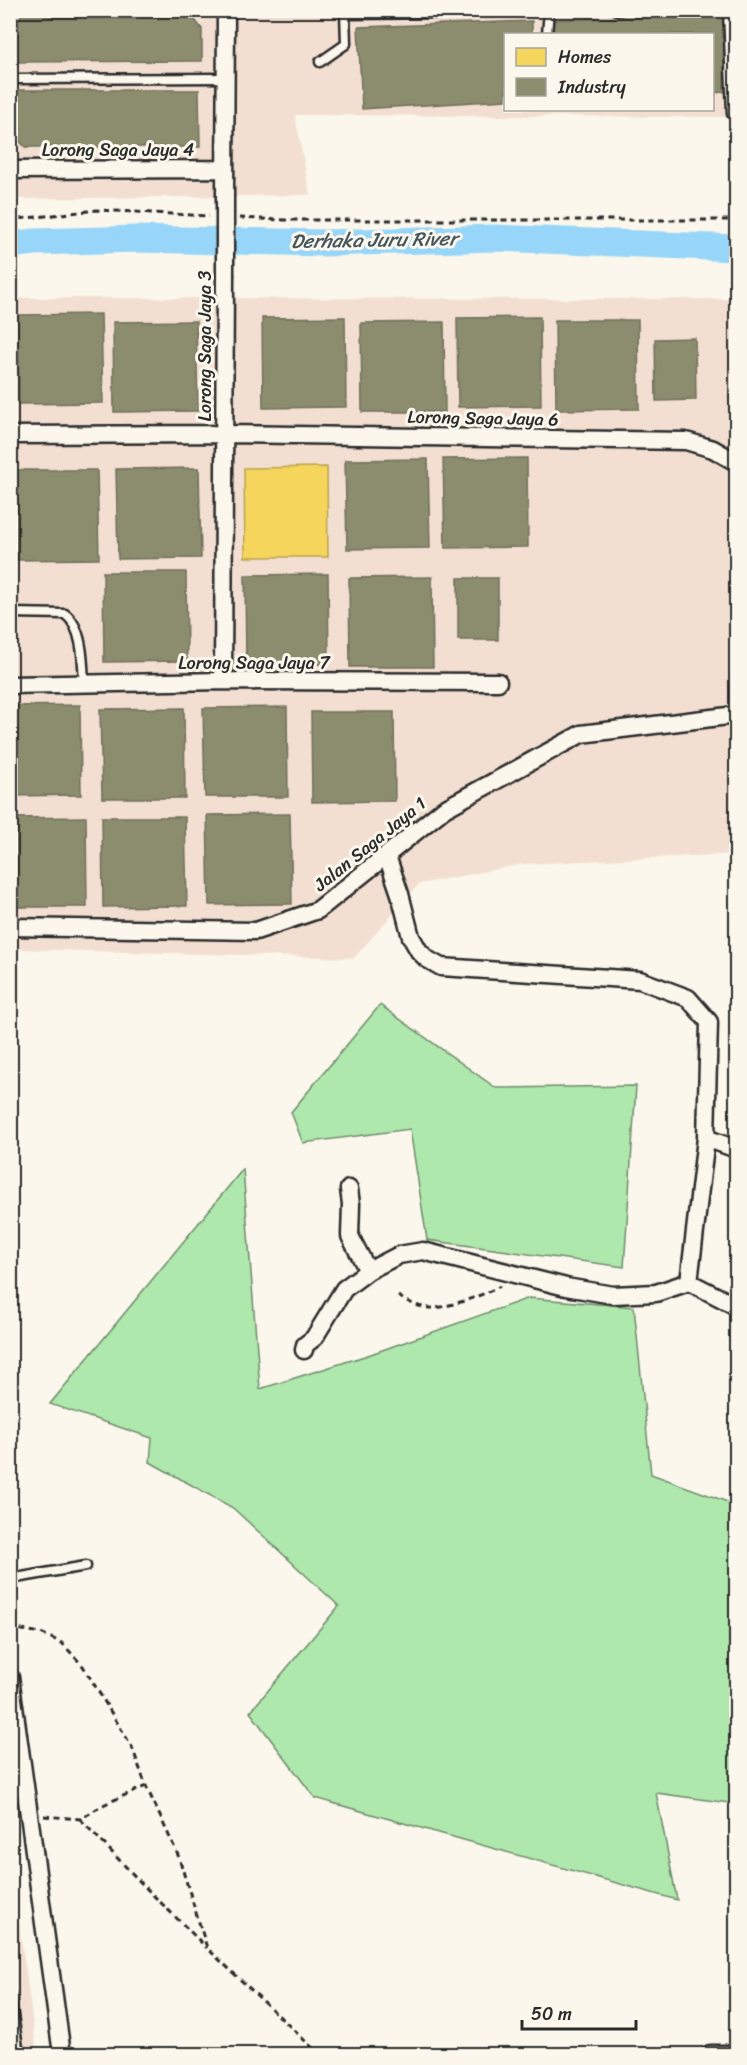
<svg xmlns="http://www.w3.org/2000/svg" width="747" height="2065" font-family="Sriracha,sans-serif">
  <rect width="100%" height="100%" fill="#fbf7ec"/>
  <filter id="ink" filterUnits="userSpaceOnUse"><feTurbulence type="fractalNoise" baseFrequency=".0167" numOctaves="2"/><feDisplacementMap in="SourceGraphic" scale="12" xChannelSelector="R" yChannelSelector="G"/><feConvolveMatrix kernelMatrix="1 2 1 2 8 2 1 2 1" color-interpolation-filters="sRGB"/></filter>
  <g filter="url(#ink)">
    <!-- built -->
    <path fill="#f3dfd2" fill-rule="evenodd" d="M10,11h726v106l-441,-2 15,80 -299,4zM506,34h206v76h-206z
      M23,298l713,1v555l-213,10 -104,20 -65,74 -343,-9v-649z
      M11,1863l26,191h-26z"/>
    <!-- green -->
    <path fill="#afe8ac" stroke="#6d8a6c" stroke-width="1.5" d="M380,1005l116,83 140,-2 -12,181 -197,-27 -17,-111 -107,14 -12,-31z
      M243,1169l17,220 111,-35 158,-56 105,9 17,167 85,31v299l-80,-11 21,107 -362,-102 -65,-86 89,-106 -106,-98 -83,-46 2,-24 -102,-34z"/>
    <!-- homes -->
    <path fill="#f6d55c" stroke="#b9a24d" stroke-width="1.5" d="M327,467l1,90h-83l-1,-89z"/>
    <!-- industry -->
    <path fill="#8c8c6e" stroke="#6f6f5a" stroke-width="1.5" d="M26,10l163,2 13,17v32l-192,1v-34z
      M724,14v78l-12,1v-59h-162v-14z
      M532,21v13h-26v66l-144,9 -4,-82z
      M11,90h188l1,57h-175l-14,-15z
      M101,314l2,89 -84,1 -1,-89z
      M345,317l1,90 -83,1 -1,-90z
      M540,317l1,89 -83,1 -1,-89z
      M555,320h83l1,89 -83,1z
      M196,321l2,90 -84,1 -1,-90z
      M444,322l1,90h-83l-1,-89z
      M695,338l1,62 -40,1 -1,-62z
      M527,458l1,89 -83,1 -2,-89z
      M428,459l2,89 -83,1 -2,-89z
      M199,468l2,90 -83,1 -2,-90z
      M14,470h83l2,89 -84,1z
      M103,572h83l1,89 -83,1z
      M328,574l1,90 -83,1 -1,-90z
      M432,577l1,90h-83l-1,-89z
      M458,578h40v62h-40z
      M80,705l1,90 -71,1v-90z
      M287,707l1,90h-83l-2,-89z
      M184,708l1,90h-83l-2,-89z
      M311,712h83l1,89 -83,1z
      M290,814l2,90 -83,1 -2,-90z
      M86,817l1,90h-77v-89z
      M102,817h83l2,89 -84,1z"/>
    <g fill="none" stroke-linecap="round" stroke-linejoin="round">
      <!-- river -->
      <path stroke="#97d6f8" stroke-width="27" d="M10,245l25,-3 101,-3 188,4 171,-5 241,10"/>
      <!-- lane casing -->
      <g stroke="#2b2b2b" stroke-width="13">
        <path id="lane" d="M616,10h5
          M728,10l4,104
          M345,14l118,-1
          M547,34l2,-24
          M320,62l26,-18 -1,-33
          M10,79l215,-1
          M10,613l55,1c18,13 18,49 19,70
          M10,1579l76,-13
          M10,1996l9,58"/>
      </g>
      <!-- street casing -->
      <g stroke="#2b2b2b" stroke-width="21">
        <path id="street" d="M10,170l215,-1
          M225,195l1,-185
          M10,435l214,-1 462,7 27,8 23,13
          M223,681l2,-405
          M10,685l213,-4 275,1
          M387,856l13,38 11,43 8,14 8,8 14,8 199,13 48,18 21,24 -3,116 -17,144
          M10,927l246,4 62,-21 126,-101 137,-75 155,-19
          M706,1138l30,11
          M349,1189l2,15 -1,32 18,35
          M304,1350l1,-5 9,-7 30,-49 24,-18 31,-16 24,-4 143,36 47,8 43,-2 33,-11 47,24
          M10,1677l52,377
          M710,2054h26"/>
      </g>
      <!-- path -->
      <path stroke="#2b2b2b" stroke-width="3" stroke-dasharray="6 4.5" stroke-linecap="butt" d="M239,218l45,2h452
        M10,220l87,-10 112,6
        M398,1296c9,6 24,13 35,12 14,0 56,-15 67,-22
        M10,1628l31,5 21,10 21,23 49,81 14,39 32,69 29,93 112,106
        M44,1816l36,3 25,-15 41,-18
        M80,1819l69,72 58,57"/>
      <!-- lane -->
      <use href="#lane" stroke="#fbf7ec" stroke-width="8"/>
      <!-- street -->
      <use href="#street" stroke="#fbf7ec" stroke-width="16"/>
      <!-- street-bridge casing -->
      <g stroke="#2b2b2b" stroke-width="21" stroke-linecap="butt">
        <path id="street-bridge" d="M225,276v-81"/>
      </g>
      <!-- street-bridge -->
      <use href="#street-bridge" stroke="#fbf7ec" stroke-width="16"/>
    </g>
  </g>
  <g text-anchor="middle" dominant-baseline="central" stroke-width="6" stroke-linejoin="round" paint-order="stroke">
    <!-- street labels -->
    <g font-size="18" fill="#2b2b2b" stroke="#fbf7ec">
      <text x="118" y="150">Lorong Saga Jaya 4</text>
      <text transform="translate(205 346) rotate(-90)">Lorong Saga Jaya 3</text>
      <text transform="translate(483 418) rotate(1)">Lorong Saga Jaya 6</text>
      <text x="254" y="663">Lorong Saga Jaya 7</text>
      <text transform="translate(370 844) rotate(-39)">Jalan Saga Jaya 1</text>
    </g>
    <!-- water labels -->
    <g font-size="20" font-style="italic" fill="#46565e" stroke="#fbf7ec">
      <text transform="translate(374 240) rotate(-1)">Derhaka Juru River</text>
    </g>
  </g>
  <!-- margin -->
  <rect width="747" height="2065" fill="none" stroke="#fbf7ec" stroke-width="36"/>
  <rect x="18" y="18" width="711" height="2029" fill="none" stroke="#2b2b2b" stroke-width="2" filter="url(#ink)"/>
  <!-- legend -->
  <rect x="504" y="33" width="210" height="78" fill="#fbf7ec" stroke="#a8a59f" stroke-width="1.5"/>
  <rect x="516" y="48" width="30" height="18" fill="#f6d55c" stroke="#a8a59f" stroke-width="1.5"/>
  <text x="558" y="63" font-size="18" fill="#2b2b2b">Homes</text>
  <rect x="516" y="78" width="30" height="18" fill="#8c8c6e" stroke="#a8a59f" stroke-width="1.5"/>
  <text x="558" y="93" font-size="18" fill="#2b2b2b">Industry</text>
  <!-- scale -->
  <path d="M522 2020v9h114v-9" fill="none" stroke="#2b2b2b" stroke-width="3"/>
  <text x="531" y="2020" font-size="18" fill="#2b2b2b" stroke="#fbf7ec" stroke-width="4.5" paint-order="stroke">50 m</text>
</svg>
